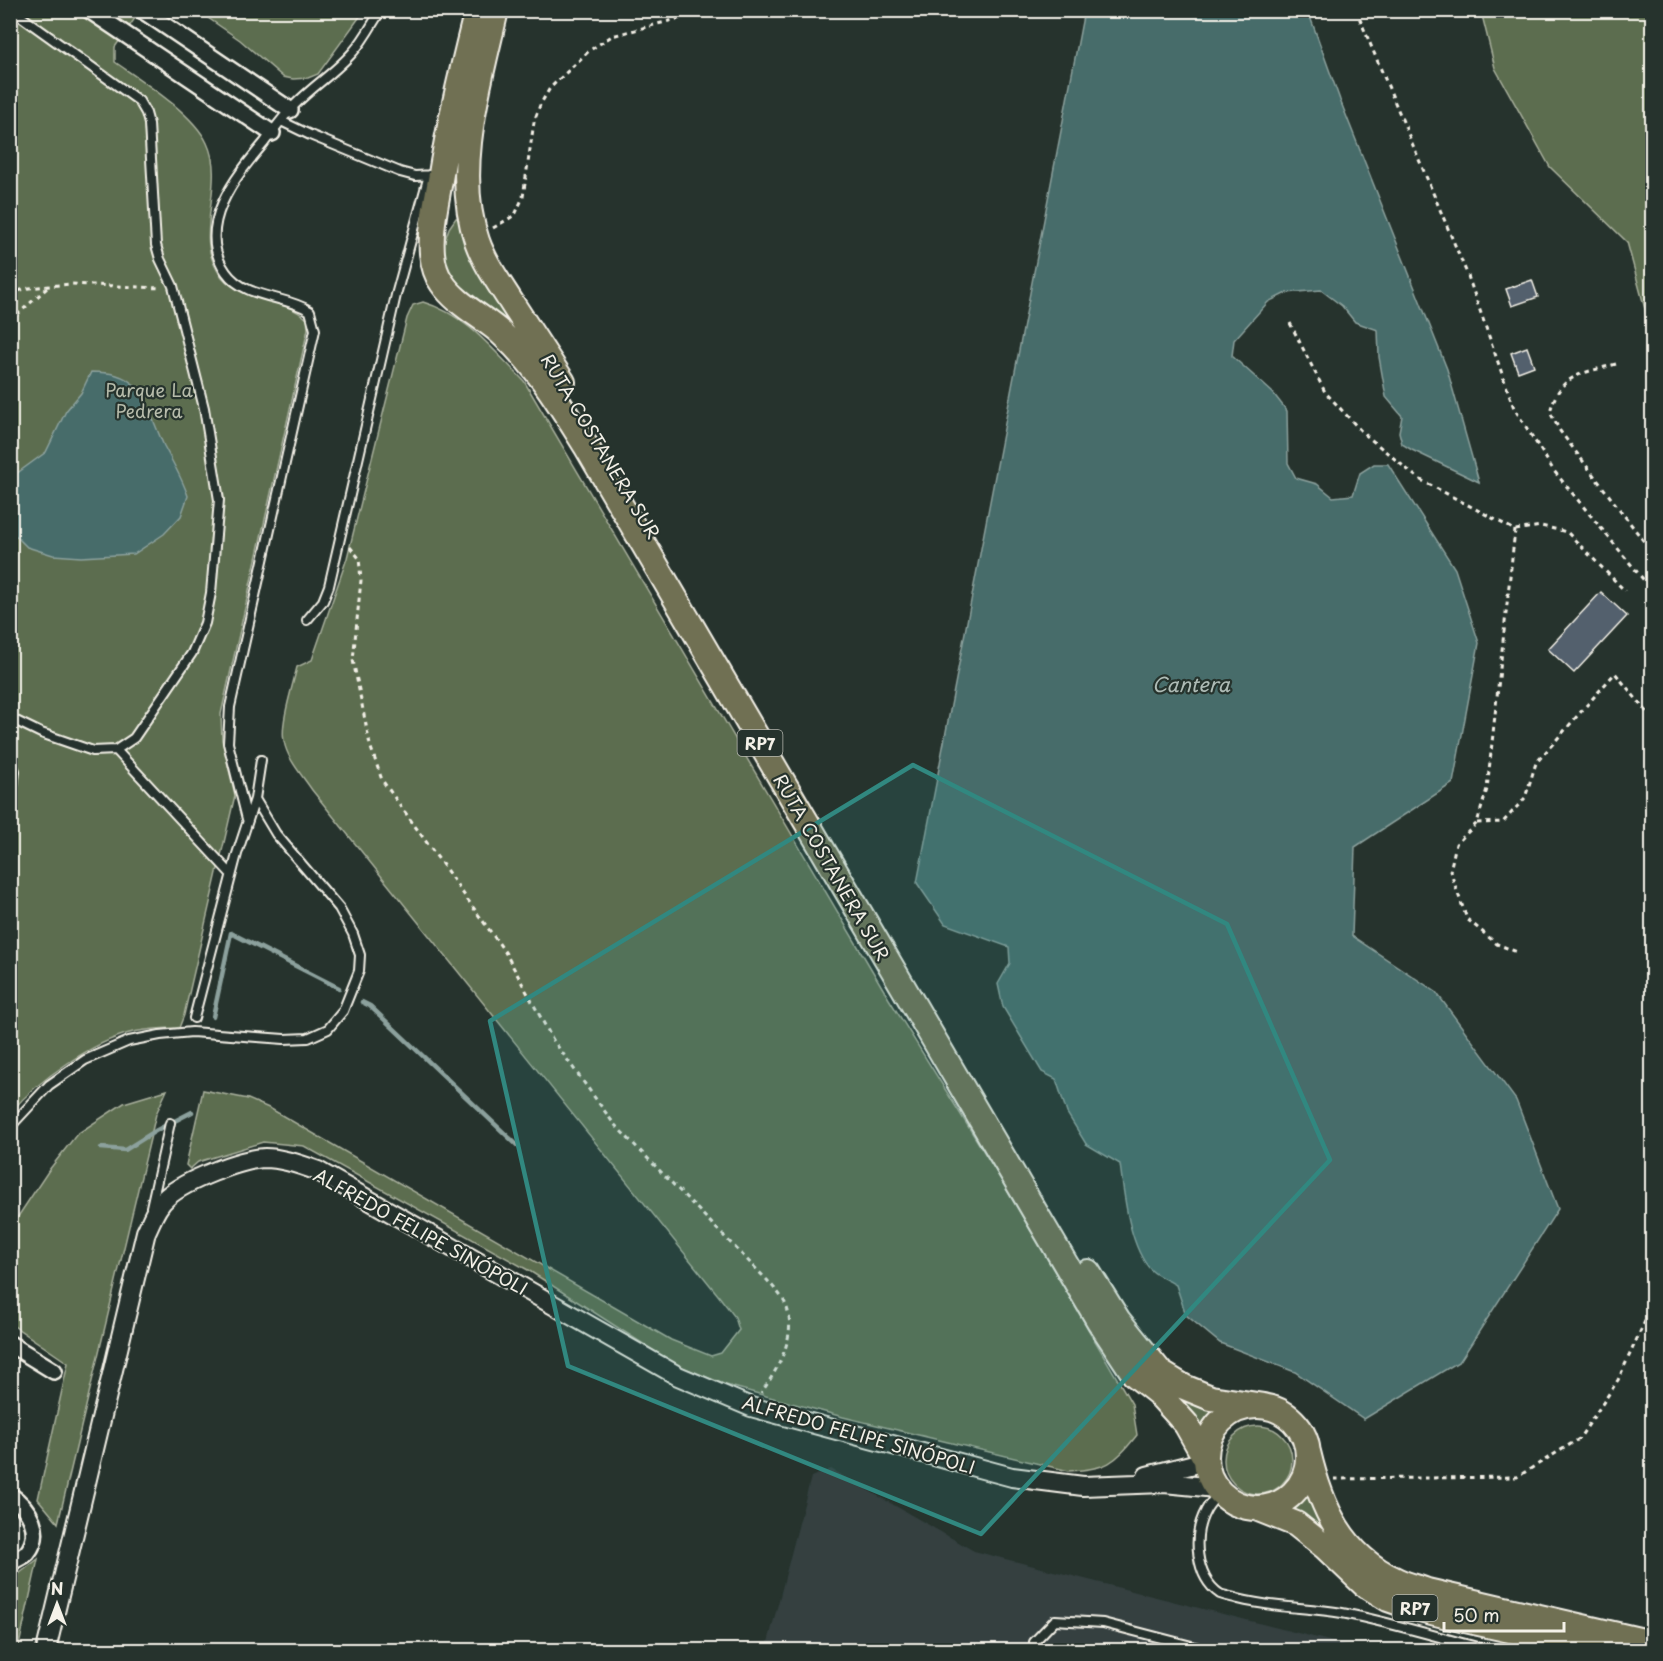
<svg xmlns="http://www.w3.org/2000/svg" width="1663" height="1661" font-family="'Playpen Sans',sans-serif">
  <rect width="100%" height="100%" fill="#26332d"/>
  <filter id="ink" filterUnits="userSpaceOnUse"><feTurbulence type="fractalNoise" baseFrequency=".0167" numOctaves="2"/><feDisplacementMap in="SourceGraphic" scale="12" xChannelSelector="R" yChannelSelector="G"/><feConvolveMatrix kernelMatrix="1 2 1 2 8 2 1 2 1" color-interpolation-filters="sRGB"/></filter>
  <g filter="url(#ink)">
    <!-- built -->
    <path fill="#344040" d="M831,1469l143,82 391,99h-599l45,-173z"/>
    <!-- green -->
    <path fill="#5b6d4f" stroke="#a8af9c" stroke-width="1.5" d="M11,11h129l-25,36v15c27,19 78,51 92,81 20,42 -17,95 15,134 22,26 61,20 85,42l1,10 -87,385 1,26 13,55 -51,220 -5,13c-15,0 -30,1 -46,4 -41,10 -95,48 -122,80z
      M198,11h166l-46,63 -10,4 -15,1 -10,-2 -43,-37z
      M1481,11h171v357l-7,-59 -18,-67 -77,-75 -55,-99z
      M456,218h10l3,31 42,77 55,76 558,945 28,29 23,15 44,17c-11,10 -19,16 -21,31l-14,-26 -43,-39 -16,-18 -567,-961 -39,-50 -66,-55 -11,-16v-25l7,-21z
      M423,302c44,13 70,48 101,79l365,618 105,169 138,236 5,31c-23,29 -30,34 -68,36l-226,-54 -117,-32 -53,-22 -145,-93 -224,-124 -41,-4 -65,20 -8,7 -4,-4 17,-75 45,9 23,10 400,231 40,16 10,-3 18,-23 -4,-13 -17,-22 -406,-505c-10,-15 -25,-31 -28,-49 -4,-17 9,-56 13,-74l15,-7 35,-102 60,-240 6,-13z
      M167,1090l-11,24 -98,409 -20,-24 30,-136 -57,-39v-97l38,-57 28,-36 47,-31z
      M1224 1460a34 34 0 1 1 68 0a34 34 0 1 1-68 0Z
      M1308,1486l44,71 300,93h-24l-220,-54 -132,-88c14,-5 23,-10 32,-22z
      M38,1559l-20,91h-7v-70z"/>
    <!-- water -->
    <path fill="#476c6b" stroke="#8ca19d" stroke-width="1.5" d="M1084,11h224l32,89 107,269 32,113 -67,-32 -10,-6 -3,-12 3,-16 -16,-19 -7,-40 -1,-27 -23,-8 -13,-16 -21,-16 -35,3 -18,9 -34,38 -2,16 41,37 14,18 1,52 8,15 21,6 16,13 20,-2 7,-22 14,-9h14l67,105 24,74 -26,140 -98,64 -3,89 84,56 80,108 42,109 -98,152 -96,58 -69,-47 -75,-29 -34,-28 -10,-30c-8,-5 -19,-9 -25,-15 -22,-23 -27,-76 -31,-106l-34,-20 -19,-31 -11,-34 -14,-7 -39,-65 -5,-23 12,-21 -1,-16 -64,-23 -28,-41z
      M91,372c17,0 34,2 46,16 8,8 21,45 27,58 9,17 18,32 24,50l-7,20 -17,18 -30,20 -53,3 -28,-2 -26,-8 -16,-16v-47l5,-10 30,-22 20,-41 15,-18z"/>
    <g fill="none" stroke-linecap="round" stroke-linejoin="round">
      <!-- stream -->
      <path stroke="#8ca19d" stroke-width="4.5" d="M362,1002l8,4 148,140
        M213,1017l18,-84 108,55
        M101,1148l24,2 32,-20 35,-18"/>
    </g>
    <!-- building -->
    <path fill="#53606d" stroke="#f4f1e8" stroke-width="1.5" d="M1532,280l6,17 -26,9 -6,-17z
      M1527,347l7,19 -16,6 -7,-19z
      M1601,592l26,24 -53,57 -26,-24z"/>
    <g fill="none" stroke-linecap="round" stroke-linejoin="round">
      <!-- service casing -->
      <g stroke="#f4f1e8" stroke-width="12">
        <path id="service" d="M281,121l29,14 90,37 15,4 18,-1
          M307,620l16,-19 6,-15 67,-291 33,-120
          M10,718l31,15 52,18 23,-1 18,-12 58,-85 13,-30 6,-30 8,-93 -15,-92 -31,-122 -13,-27 -4,-14 -7,-121 -3,-11 -7,-12 -127,-91
          M116,750l115,124
          M10,760l5,11 -5,41
          M247,819l-19,-76 2,-36 85,-377 -5,-19c-25,-16 -65,-12 -84,-39 -32,-45 10,-96 38,-129 8,-11 16,-22 25,-32 19,-22 45,-37 64,-59 11,-12 19,-28 28,-42
          M194,1018l43,-164 18,-55 6,-39
          M10,1127l39,-42 36,-25 44,-19 31,-6 32,-3 92,7 24,-1 20,-9 15,-18 16,-40 1,-16 -7,-21 -14,-26 -63,-74 -21,-35
          M151,1207l19,-84
          M1220,1492c-5,6 -11,12 -14,18 -14,25 -11,67 14,84 5,2 13,3 18,5 34,9 69,8 104,14 48,9 99,25 146,37
          M1035,1650l-1,-8 21,-22 48,3 104,27"/>
      </g>
      <!-- minor casing -->
      <g stroke="#f4f1e8" stroke-width="20">
        <path id="minor" d="M89,10l183,123
          M142,10l148,100
          M10,1344l44,27
          M10,1495c19,13 34,37 17,58 -4,4 -11,6 -17,10"/>
      </g>
      <!-- tertiary casing -->
      <g stroke="#f4f1e8" stroke-width="22">
        <path id="tertiary" d="M1147,1476l59,-15
          M46,1650l100,-418c6,-12 10,-26 21,-35 18,-16 73,-38 98,-39 17,0 37,7 53,13l360,205 73,31 261,70 71,9 81,-3 52,5"/>
      </g>
      <!-- primary casing -->
      <g stroke="#f4f1e8" stroke-width="28">
        <path id="primary" d="M477,10c-14,57 -28,113 -37,170 -4,24 -10,49 -8,73 1,10 4,22 10,30 14,21 40,33 59,50 36,32 60,73 85,113l513,875 35,53 24,19 28,31 18,32
          M496,10c-16,71 -44,160 -19,231 8,23 23,43 36,64 16,25 33,51 50,77
          M1088,1272l30,48 43,53 23,14 27,11 53,8
          M1206 1457a51 51 0 1 1 102 0a51 51 0 1 1-102 0Z
          M1308,1452c13,55 34,103 88,128 10,5 21,7 31,11l225,52
          M1256,1508l40,16 29,23 39,37 24,15 23,8 45,11 144,32"/>
      </g>
      <!-- path -->
      <path stroke="#f4f1e8" stroke-width="3" stroke-dasharray="4.5 4.5" stroke-linecap="butt" d="M1356,10l112,266 46,132 40,63 98,119
        M493,228l22,-13 8,-18 11,-75 6,-17 10,-17 40,-38 22,-14 99,-26
        M10,293l19,-5 41,-4 91,4
        M10,321l37,-33
        M1290,323l35,69 37,40 57,47 96,51 26,-4 26,6 58,59
        M1616,364c-34,10 -56,9 -66,48l10,19 92,121
        M1515,530l-28,259 -10,34 -21,21 -6,27 17,48 30,25 20,8
        M350,547l9,11 2,22 -8,80 17,85 12,35 123,172 48,88 61,84 153,156c6,7 14,15 18,23 14,30 -7,66 -24,90
        M1477,823l26,-1 22,-24 11,-35 79,-90 37,45
        M1649,1315l3,9
        M1334,1479l183,-2 62,-38 39,-59 34,-74"/>
      <!-- service -->
      <use href="#service" stroke="#26332d" stroke-width="8"/>
      <!-- minor -->
      <use href="#minor" stroke="#26332d" stroke-width="15"/>
      <!-- tertiary -->
      <use href="#tertiary" stroke="#26332d" stroke-width="18"/>
      <!-- primary -->
      <use href="#primary" stroke="#706f52" stroke-width="24"/>
    </g>
  </g>
  <!-- marked area -->
  <path fill="#318880" fill-opacity="0.2" stroke="#318880" stroke-width="4.5" stroke-linejoin="round" d="M913,765l314,159 103,236 -349,374 -413,-168 -78,-345z"/>
  <g text-anchor="middle" dominant-baseline="central" stroke-width="4.5" stroke-linejoin="round" paint-order="stroke">
    <!-- shield labels -->
    <g fill="#26332d" stroke="#b6b8b0" stroke-width="1.5">
      <rect x="737.5" y="730" width="45" height="26" rx="4.5"/>
      <rect x="1392.5" y="1595" width="45" height="26" rx="4.5"/>
    </g>
    <g font-size="16" font-weight="bold" fill="#f4f1e8">
      <text x="760" y="743">RP7</text>
      <text x="1415" y="1608">RP7</text>
    </g>
    <!-- park labels -->
    <g font-size="18" fill="#b7bcab" stroke="#26332d">
      <text x="149" y="389">Parque La<tspan x="149" dy="21">Pedrera</tspan></text>
    </g>
    <!-- street labels -->
    <g font-size="18" fill="#f4f1e8" stroke="#26332d">
      <text transform="translate(601 446) rotate(59)">RUTA COSTANERA SUR</text>
      <text transform="translate(832 867) rotate(60)">RUTA COSTANERA SUR</text>
      <text transform="translate(421 1231) rotate(29)">ALFREDO FELIPE SINÓPOLI</text>
      <text transform="translate(859 1434) rotate(16)">ALFREDO FELIPE SINÓPOLI</text>
    </g>
    <!-- water labels -->
    <g font-size="20" font-style="italic" fill="#afbcb6" stroke="#26332d">
      <text x="1191" y="684">Cantera</text>
    </g>
  </g>
  <!-- margin -->
  <rect width="1663" height="1661" fill="none" stroke="#26332d" stroke-width="36"/>
  <rect x="18" y="18" width="1627" height="1625" fill="none" stroke="#f4f1e8" stroke-width="2" filter="url(#ink)"/>
  <!-- north arrow -->
  <g transform="translate(57 1604)" stroke="#26332d" stroke-width="4.5" paint-order="stroke">
  <path d="M0-4.5L10 22L0 15L-10 22Z" fill="#f4f1e8"/>
  <text y="-9" font-size="16" font-weight="bold" text-anchor="middle" fill="#f4f1e8">N</text>
  </g>
  <!-- scale -->
  <path d="M1444 1622v9h120v-9" fill="none" stroke="#f4f1e8" stroke-width="3"/>
  <text x="1453" y="1622" font-size="18" fill="#f4f1e8" stroke="#26332d" stroke-width="4.5" paint-order="stroke">50 m</text>
</svg>
